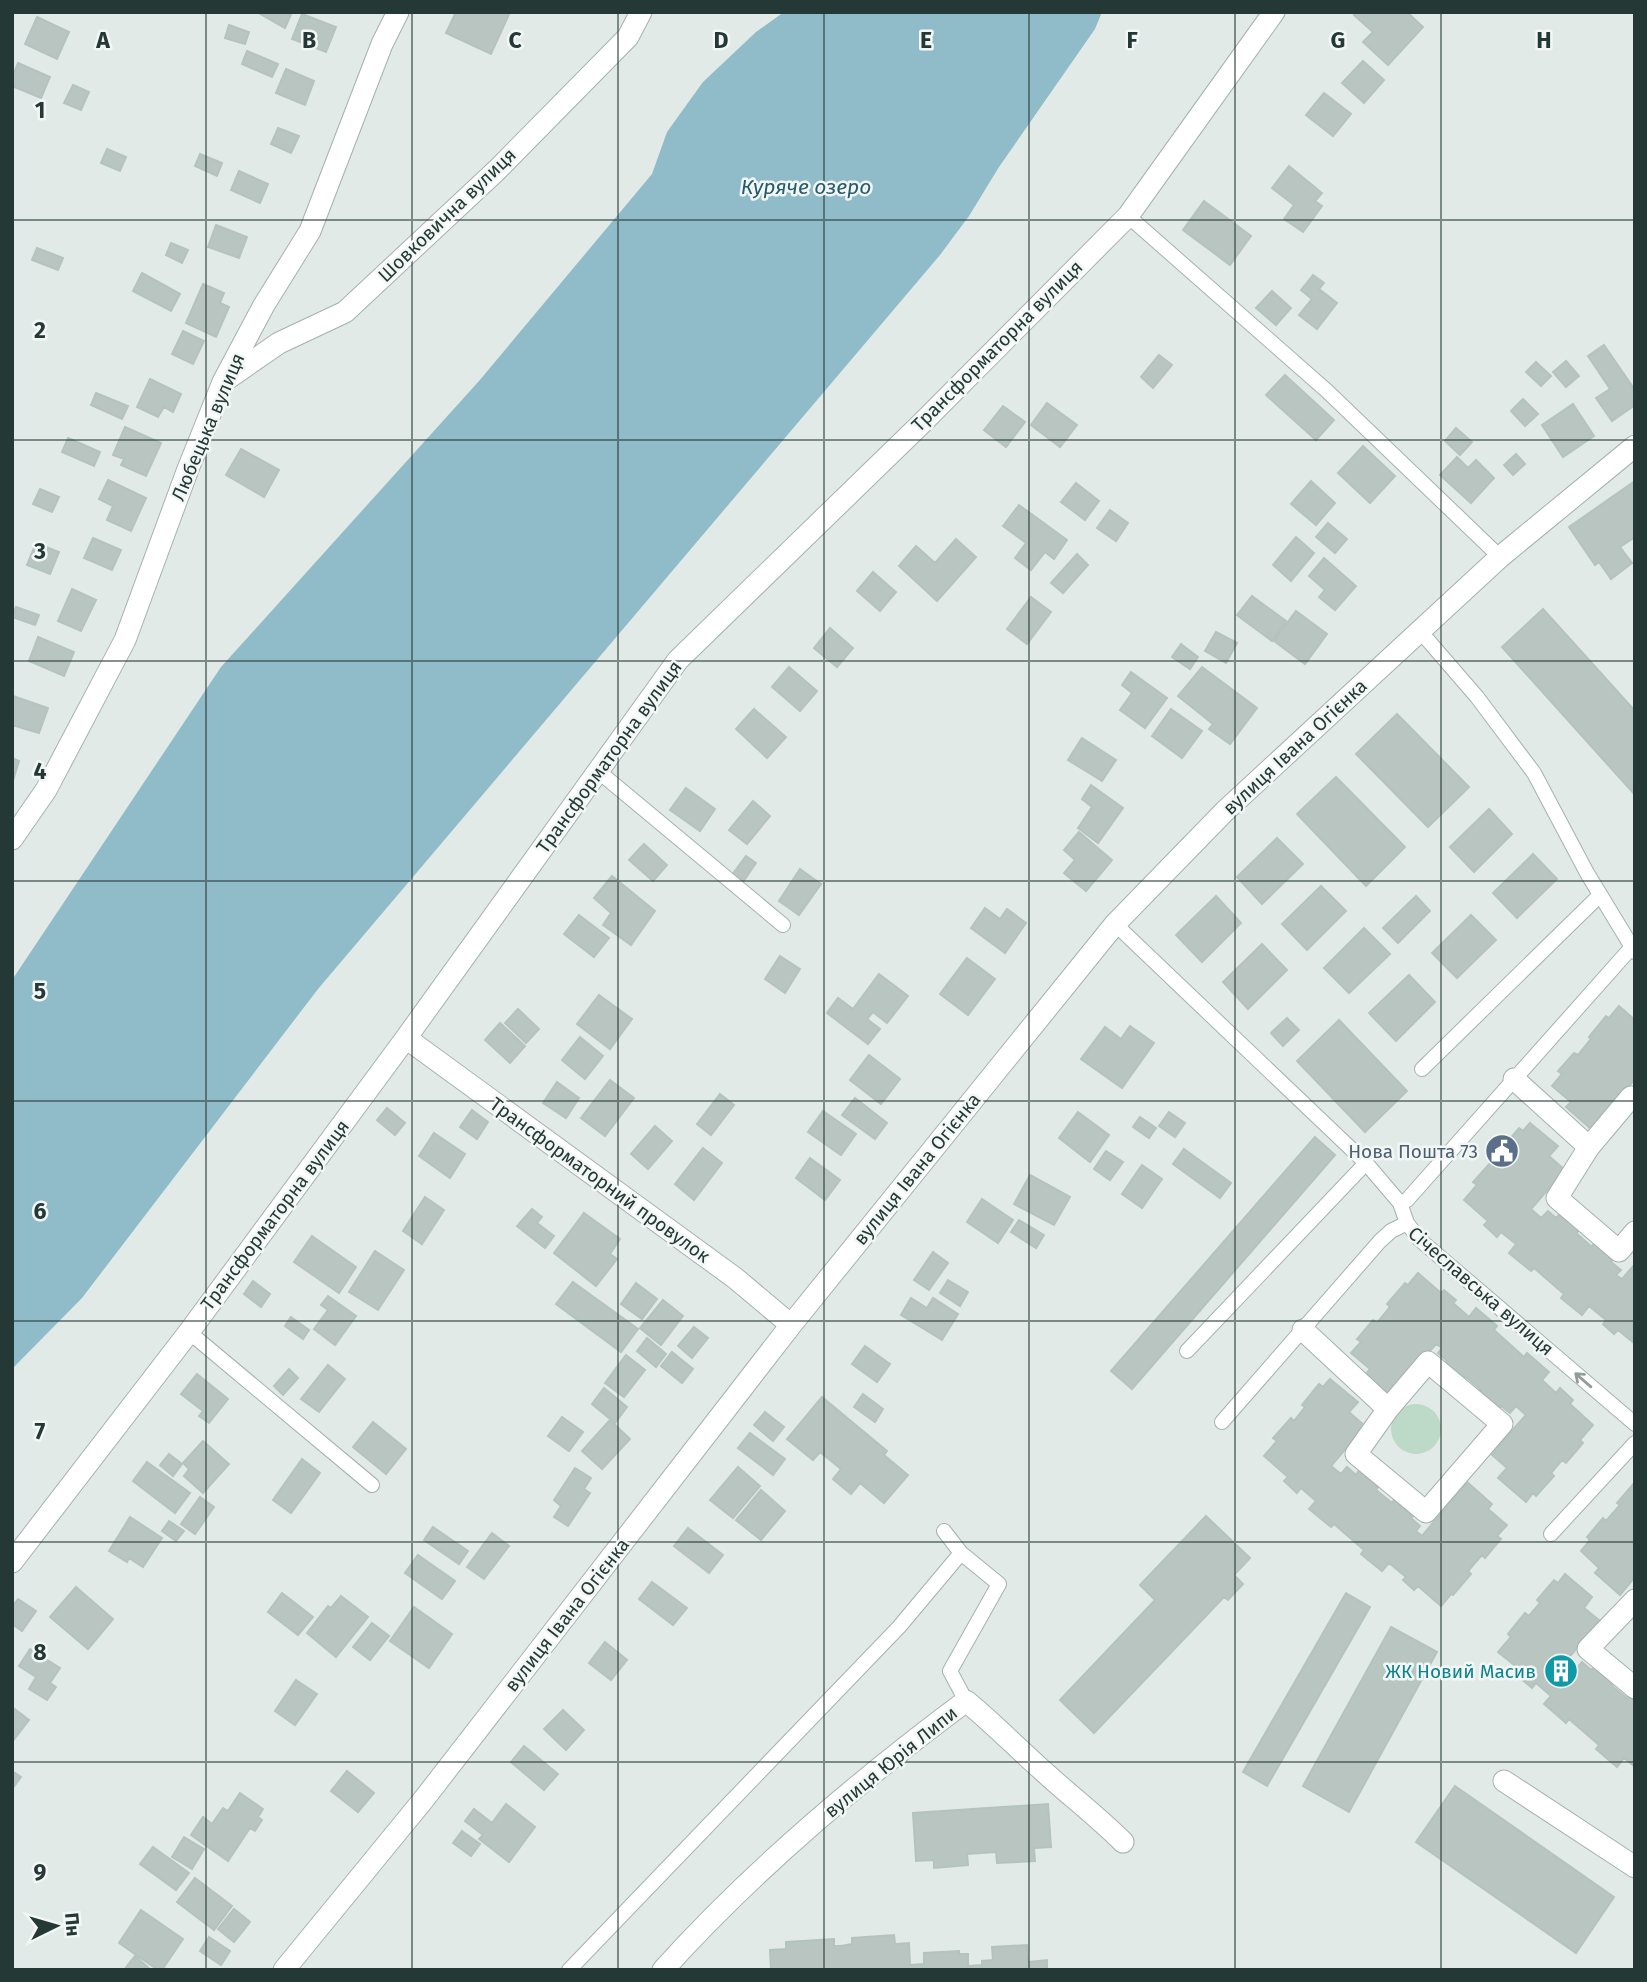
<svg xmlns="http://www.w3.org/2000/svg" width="1647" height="1982" font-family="'Fira Sans',sans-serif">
  <rect width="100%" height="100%" fill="#e2eae7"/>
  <!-- green -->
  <path fill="#bdd9c7" d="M1391 1429a25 25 0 1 1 50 0a25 25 0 1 1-50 0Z"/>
  <!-- water -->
  <path fill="#90bbc9" d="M784,12h318l-7,17 -96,138 -30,49 -29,39 -622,734 -236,309 -70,71v-389l209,-313 258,-286 173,-207 15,-42 36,-50 53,-50z"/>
  <!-- building -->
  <path fill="#b8c5c1" stroke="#b5c3bf" stroke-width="2" d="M257,12h35l-7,16z
    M456,12h54l-19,42 -45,-21z
    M1356,12h51l16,15 -35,38 -25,-23 10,-10 -19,-17z
    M302,14l34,13 -10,25 -34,-13z
    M37,17l32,15 -12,27 -32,-15z
    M229,25l20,7 -4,12 -20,-6z
    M247,51l31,13 -6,13 -30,-13z
    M1363,61l21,19 -20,23 -22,-20z
    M18,63l32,14 -9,21 -29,-12v-8z
    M286,69l28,12 -9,24 -29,-12z
    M73,85l16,7 -8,18 -17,-7z
    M1324,93l27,21 -18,22 -27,-21z
    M278,128l21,8 -8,17 -20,-9z
    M107,149l19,8 -6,14 -19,-8z
    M200,154l22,9 -5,13 -22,-10z
    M1289,166l33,27 -7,8 7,5 -19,26 -19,-13 10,-14 -22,-17z
    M239,171l29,13 -8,19 -29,-13z
    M1204,201l47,35 -21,29 -47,-35z
    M216,225l31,12 -8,21 -31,-11z
    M171,243l17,7 -6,13 -16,-8z
    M37,248l26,10 -5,12 -26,-10z
    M142,273l38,21 -9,17 -38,-20z
    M1313,275l11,8 -5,6 18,14 -20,26 -18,-14 13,-16 -11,-9z
    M203,284l21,9 -4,10 9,4 -13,30 -30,-14z
    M1272,291l19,17 -15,17 -20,-17z
    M183,331l21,10 -11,23 -21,-10z
    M1604,345l31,45v15l-23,16 -16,-23 14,-9 -22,-33z
    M1159,355l13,10 -19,23 -12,-11z
    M1566,361l13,15 -13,11 -13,-15z
    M1536,362l15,14 -10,10 -15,-14z
    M1285,375l49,45 -18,20 -50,-45z
    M150,379l31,15 -8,18 -9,-5 -6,10 -21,-10z
    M96,393l32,13 -6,13 -31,-14z
    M1523,399l15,15 -13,12 -14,-15z
    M1047,403l30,22 -17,22 -29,-22z
    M1573,404l21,32 -31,21 -21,-32z
    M1003,406l22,16 -19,25 -22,-17z
    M125,427l36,16 -15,33 -25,-11 3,-6 -11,-4z
    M1456,428l16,14 -12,13 -15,-14z
    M68,438l32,14 -6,14 -32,-14z
    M1363,446l32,30 -25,27 -32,-30z
    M241,449l38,21 -15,27 -38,-22z
    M1516,454l9,10 -12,11 -9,-10z
    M1457,457l11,11 8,-8 18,18 -23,25 -31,-28z
    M108,480l38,18 -15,33 -24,-11 6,-14 -14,-7z
    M1311,481l24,22 -19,22 -25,-21z
    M1635,481v56l-15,10 12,16 -21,16 -12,-17 -4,3 -26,-38z
    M1076,483l23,18 -14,19 -24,-18z
    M40,489l19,8 -7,15 -19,-8z
    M1019,505l48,35 -13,19 -9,-7 -14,18 -16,-12 11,-15 -23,-17z
    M1110,510l18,13 -12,18 -19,-13z
    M1328,523l19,16 -12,14 -19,-16z
    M1296,537l18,16 -23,28 -18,-16z
    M93,538l28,12 -9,20 -28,-12z
    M956,539l20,18 -39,44 -38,-35 17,-20 19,17z
    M36,543l23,9 -9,22 -23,-9z
    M1077,554l11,11 -25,28 -12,-10z
    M1324,558l32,28 -21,24 -16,-13 6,-7 -16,-14z
    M873,572l23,20 -16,19 -23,-20z
    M72,589l24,11 -15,31 -23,-10z
    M1252,596l34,25 -14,20 -35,-26z
    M1031,597l20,15 -24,32 -20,-15z
    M16,607l23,8 -4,10 -23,-8z
    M1543,609l92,102v84l-133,-148z
    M1296,611l31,23 -22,30 -31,-23z
    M830,628l23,20 -16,19 -23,-19z
    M1216,632l21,11 -11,20 -21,-12z
    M38,637l36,15 -10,24 -35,-15z
    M1181,644l17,13 -8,12 -18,-12z
    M789,667l28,24 -17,20 -28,-24z
    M1202,667l55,41 -27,36 -21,-15 4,-5 -35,-28z
    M1131,672l36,26 -22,30 -25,-18 12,-17 -10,-8z
    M13,696l35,12 -9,25 -27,-8z
    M754,709l32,28 -19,21 -31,-29z
    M1171,709l31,22 -20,27 -30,-22z
    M1397,714l72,73 -41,40 -72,-73z
    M1082,738l34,22 -14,21 -34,-21z
    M12,758l7,3 -7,23z
    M1336,777l69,70 -39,39 -69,-72z
    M1091,785l32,23 -25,35 -20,-15 14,-21 -10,-8z
    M686,788l29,21 -15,22 -30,-21z
    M753,801l17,15 -23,28 -18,-14z
    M1489,809l23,25 -38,38 -24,-25z
    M1079,832l33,28 -26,31 -22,-18 11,-13 -11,-10z
    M1277,838l26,26 -41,40 -25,-27z
    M644,844l23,21 -14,16 -24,-21z
    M1533,854l24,25 -40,39 -24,-25z
    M746,856l10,7 -13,19 -11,-7z
    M800,869l21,15 -22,31 -20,-14z
    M612,876l43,35 -24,34 -28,-20 8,-12 -17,-15z
    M1321,886l25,25 -39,39 -25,-26z
    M1216,896l25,27 -39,39 -26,-27z
    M1416,896l14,15 -32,32 -15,-15z
    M985,908l15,11 7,-10 19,14 -21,30 -34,-25z
    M579,915l30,23 -15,19 -30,-23z
    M1471,915l25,25 -39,38 -25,-25z
    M1364,928l26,26 -41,39 -25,-25z
    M1262,944l25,26 -39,39 -25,-27z
    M780,956l20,13 -15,24 -20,-14z
    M967,958l28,21 -27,36 -28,-21z
    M879,974l29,22 -21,27 -14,-11 -6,7 13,10 -12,15 -41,-31 11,-15 15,11z
    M1409,975l26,27 -39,39 -27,-28z
    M599,995l33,24 -22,30 -33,-25z
    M1619,1006l16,14v59l-44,50 -25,-22 5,-5 -19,-16 10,-12 -4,-3 16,-18 4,2 13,-16 -2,-2 17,-21 3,2z
    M518,1009l21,20 -13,14 -21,-20z
    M1287,1018l12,12 -16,16 -12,-13z
    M1339,1020l68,71 -42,41 -68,-71z
    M500,1023l25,23 -15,17 -25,-23z
    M1130,1026l24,17 -32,45 -41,-29 24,-32 16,12z
    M580,1037l23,19 -18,23 -23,-19z
    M869,1055l31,24 -19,25 -31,-24z
    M610,1080l24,18 -29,38 -24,-18z
    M557,1082l22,16 -13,20 -23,-15z
    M720,1094l14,11 -23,30 -14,-11z
    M855,1098l32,25 -12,16 -33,-24z
    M387,1108l18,15 -10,12 -18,-15z
    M472,1110l16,12 -11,17 -17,-12z
    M823,1111l33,23 -15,21 -33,-23z
    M1078,1112l31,23 -19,27 -31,-24z
    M1169,1112l16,11 -10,14 -16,-11z
    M1140,1117l16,11 -7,10 -16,-11z
    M1530,1123l28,23 -9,10 16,14 -34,39 10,9 7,-7 8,7 4,-4 19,17 -3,2 16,14 2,-4 19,17 -2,2 10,8 -5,5 6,4 13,-15v80l-17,-14 -4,4 -11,-10 3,-4 -17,-14 -7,9 -21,-17 3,-4 -30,-26 -3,3 -22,-18 7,-9 -15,-12 -4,5 -13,-12 4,-4 -24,-21 13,-15 -4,-3 18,-20 3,2 11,-13 -3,-3 17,-20 4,3z
    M655,1126l17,15 -24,28 -17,-15z
    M434,1133l31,21 -15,24 -31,-22z
    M1315,1137l20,18 -203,234 -21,-18z
    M703,1148l19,15 -28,37 -19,-16z
    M1184,1149l47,34 -11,15 -47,-34z
    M1106,1151l17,11 -13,18 -16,-11z
    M810,1158l30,22 -15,20 -29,-22z
    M1142,1165l20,14 -20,29 -20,-14z
    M1030,1175l40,22 -16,28 -40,-21z
    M425,1197l19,13 -22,34 -19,-13z
    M982,1199l31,21 -15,23 -31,-21z
    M532,1209l10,8 -5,6 17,13 -9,12 -28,-22z
    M584,1213l36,26 -10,15 7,5 -21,27 -42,-33z
    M1019,1220l25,15 -8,13 -25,-16z
    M312,1236l44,31 -17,26 -45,-31z
    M375,1251l29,19 -26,40 -29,-18z
    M933,1252l15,11 -19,27 -15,-10z
    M1418,1273l23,20 3,-3 12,10 -3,3 16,14 7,-9 21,18 -3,4 30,27 3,-4 22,19 -7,8 14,13 4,-5 13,12 -3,4 23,21 -13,15 3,3 -17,20 -4,-3 -11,13 3,3 -18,20 -3,-3 -7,9 -28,-24 9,-10 -16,-14 35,-39 -10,-9 -6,7 -9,-7 -4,4 -19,-17 3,-3 -15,-13 -3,3 -19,-16 3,-3 -9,-8 4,-5 -6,-4 -46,52 -25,-21 5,-6 -19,-16 10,-11 -4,-3 16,-19 4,3 13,-16 -3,-3 18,-21 3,2z
    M948,1280l20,12 -8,14 -20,-13z
    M253,1281l17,13 -9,13 -17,-13z
    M573,1282l65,47 -17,23 -65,-48z
    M636,1283l21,16 -15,20 -21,-15z
    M328,1296l28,20 -21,29 -21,-16 14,-19 -7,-5z
    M911,1298l16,10 6,-10 25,16 -16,26 -41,-25z
    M663,1300l20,16 -22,29 -21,-17z
    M291,1317l18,13 -6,9 -18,-13z
    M694,1327l14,11 -16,20 -14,-12z
    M647,1338l19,16 -10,13 -19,-16z
    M865,1346l25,18 -13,18 -25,-18z
    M672,1352l21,17 -11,14 -21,-17z
    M626,1355l19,15 -21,27 -19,-14z
    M328,1365l17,14 -26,33 -18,-13z
    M289,1369l9,9 -15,17 -9,-9z
    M197,1374l31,25 -19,24 -10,-7 4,-5 -22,-17z
    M1330,1379l28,23 -9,10 16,14 -34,40 10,8 6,-7 9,8 3,-5 19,17 -2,3 16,13 2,-3 19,16 -2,2 9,8 -4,5 6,5 45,-54 25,22 -4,5 19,16 -10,11 4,3 -16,19 -3,-3 -14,16 3,3 -18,21 -2,-1 -10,12 -23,-20 -4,4 -11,-10 3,-3 -17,-14 -7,8 -21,-17 3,-4 -30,-26 -3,3 -22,-18 7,-8 -15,-13 -4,5 -13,-12 4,-4 -24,-21 13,-15 -4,-3 18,-20 3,3 11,-14 -3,-2 17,-21 4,3z
    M604,1388l23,19 -12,16 -23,-19z
    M863,1394l20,15 -8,13 -21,-15z
    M822,1397l65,54 -3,4 24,20 -24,28 -24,-20 -9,11 -18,-15 8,-10 -21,-17 -7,8 -26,-21z
    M765,1412l19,15 -11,14 -19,-16z
    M562,1417l21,15 -14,19 -21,-15z
    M610,1420l20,19 -28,30 -20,-18z
    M373,1422l33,27 -20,25 -33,-27z
    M750,1433l35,26 -12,16 -35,-27z
    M203,1441l26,23 -26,29 -19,-17 5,-7 -6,-6z
    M169,1454l13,10 -9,12 -13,-11z
    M302,1459l18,14 -29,40 -18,-13z
    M147,1462l43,31 -15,20 -42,-32z
    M738,1467l22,19 -27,32 -23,-18z
    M575,1468l16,10 -7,11 6,4 -22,33 -14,-9 7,-11 -7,-6z
    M1635,1482v95l-15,18 -25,-22 4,-5 -18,-17 9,-11 -3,-3 16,-19 3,3 14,-16 -3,-2z
    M761,1490l24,21 -24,29 -25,-20z
    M200,1497l14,10 -19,27 -14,-10z
    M1206,1516l44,42 -16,17 9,9 -15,16 -4,-3 -130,136 -34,-33 95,-100 -15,-15z
    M130,1517l32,21 -19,29 -14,-9 -2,4 -18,-11z
    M169,1521l15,10 -8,10 -14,-10z
    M433,1527l35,24 -9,13 -35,-24z
    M688,1528l35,27 -14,18 -35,-27z
    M492,1533l17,13 -25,33 -17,-12z
    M418,1555l37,26 -13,18 -37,-26z
    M1565,1574l27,23 -8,11 16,13 -34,40 10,8 6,-7 9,8 4,-4 19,16 -3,3 16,13 2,-3 6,5v67l-11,-9 -7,9 -21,-18 3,-4 -30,-26 -3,4 -22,-19 7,-8 -15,-13 -4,5 -13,-11 4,-5 -25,-20 13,-15 -3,-3 17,-21 4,3 11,-13 -3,-3 17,-20 4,3z
    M652,1582l35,26 -14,17 -34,-26z
    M76,1587l37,32 -25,30 -38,-32z
    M282,1593l31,24 -15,18 -30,-23z
    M1346,1593l24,14 -103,179 -24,-14z
    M341,1596l27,21 -32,40 -29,-24 21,-27 3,2z
    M18,1599l18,12 -14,20 -10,-7v-17z
    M414,1607l38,27 -23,34 -39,-27z
    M372,1623l17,13 -19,24 -17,-13z
    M1391,1627l46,25 -88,160 -46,-26z
    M605,1642l22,18 -16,20 -22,-17z
    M30,1649l30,19 -10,15 6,4 -9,13 -18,-11 7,-12 -17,-11z
    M296,1680l21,14 -22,31 -20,-14z
    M12,1707l17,13 -17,22z
    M563,1710l21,20 -18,20 -22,-21z
    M524,1746l34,28 -14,16 -33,-28z
    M12,1771l9,6 -9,12z
    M347,1771l27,22 -16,19 -27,-21z
    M1455,1786l159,111 -38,56 -160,-111z
    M240,1793l23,16 -5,8 4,3 -7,11 -5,-3 -22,33 -37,-26 12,-18 9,7 11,-16 5,3z
    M506,1804l29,23 -26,35 -30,-23 4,-4 -18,-14 9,-12 18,14z
    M1048,1804l3,43 -17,1 1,13 -38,2 -1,-11 -29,2 1,11 -34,3v-8l-18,1 -3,-48z
    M462,1831l18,13 -9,12 -18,-13z
    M184,1837l20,12 -12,20 -20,-12z
    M153,1847l36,26 -13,17 -36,-26z
    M195,1878l37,28 -18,24 -37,-28z
    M234,1909l16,13 -16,20 -16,-13z
    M141,1910l42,29 -21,31h-4l-39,-27z
    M894,1935l1,9 14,-1 1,22 14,-1v-11l35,-2v3h9v12l14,-1v-4l11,-1 -1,-13 35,-2 1,17 19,-2v10h-276l-1,-20 16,-1v-7l48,-3v7h7l11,-2v-6z
    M209,1937l21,14 -9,14 -21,-14z
    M135,1956l16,14h-27z"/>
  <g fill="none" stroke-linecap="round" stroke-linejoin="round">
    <!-- lane casing -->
    <g stroke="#a5b1ae" stroke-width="16">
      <path id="lane" d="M1128,216l199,175 173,166
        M1420,631l57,66 57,76 53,100 48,79
        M598,771l185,154
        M1115,924l251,239 34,40 7,20 12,16 216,185
        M1422,1069l178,-174
        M1400,1203l7,-3 224,-252
        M189,1332l183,153
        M1187,1351l179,-188
        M1222,1422l158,-181 11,-10 16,-8
        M944,1531l17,22 38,31 -49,87 16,30
        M1551,1534l84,-91
        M569,1970l330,-343 62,-74"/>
    </g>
    <!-- street casing -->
    <g stroke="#a5b1ae" stroke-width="23">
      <path id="street" d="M227,379l52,-36 66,-31 152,-142 131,-133 13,-25
        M12,839l34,-49 79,-150 63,-171 35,-87 41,-77 46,-74 72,-187 16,-32
        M406,1038l329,240 56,47
        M1514,1079l75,68
        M1635,1100l-4,-3 -42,50 -32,51 62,53 16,-19
        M1303,1330l85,79 40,-47 74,62 -76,88 -70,-58 32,-45
        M12,1562l177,-230 217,-294 272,-378 243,-236 207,-208 146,-204
        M1635,1600l-47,49 47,39
        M1504,1781l131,86
        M284,1970l140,-171 367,-474 324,-401 110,-113 275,-254 135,-111
        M663,1970c89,-99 197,-190 303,-269 27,22 50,46 76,69 27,25 55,46 81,72"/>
    </g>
    <!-- lane -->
    <use href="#lane" stroke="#fff" stroke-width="14"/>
    <!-- street -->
    <use href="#street" stroke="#fff" stroke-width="21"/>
  </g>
  <!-- one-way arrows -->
  <defs><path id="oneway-shaft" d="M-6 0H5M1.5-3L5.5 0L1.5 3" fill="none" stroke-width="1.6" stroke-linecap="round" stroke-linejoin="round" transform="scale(1.75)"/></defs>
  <use stroke="#929c9a" href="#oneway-shaft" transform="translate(1583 1380) rotate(-139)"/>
  <!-- grid -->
  <path fill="none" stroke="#243935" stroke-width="2" stroke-opacity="0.55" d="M206,12v1958M412,12v1958M618,12v1958M824,12v1958M1029,12v1958M1235,12v1958M1441,12v1958M12,220h1623M12,440h1623M12,661h1623M12,881h1623M12,1101h1623M12,1321h1623M12,1542h1623M12,1762h1623"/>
  <!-- icons -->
  <defs>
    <g id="civic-disc" transform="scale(1.75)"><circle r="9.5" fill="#5c6f8a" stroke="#f2f7f5"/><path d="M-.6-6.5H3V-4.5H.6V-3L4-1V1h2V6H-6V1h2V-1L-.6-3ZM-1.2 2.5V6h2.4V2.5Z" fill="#fff"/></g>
    <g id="building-disc" transform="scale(1.75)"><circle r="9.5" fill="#0f9aa8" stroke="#f2f7f5"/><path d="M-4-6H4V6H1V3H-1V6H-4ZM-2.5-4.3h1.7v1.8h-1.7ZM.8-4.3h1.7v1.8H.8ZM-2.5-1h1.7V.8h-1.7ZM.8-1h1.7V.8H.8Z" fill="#fff"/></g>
  </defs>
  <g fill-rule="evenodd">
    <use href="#civic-disc" x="1502" y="1151"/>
    <use href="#building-disc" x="1561" y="1671"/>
  </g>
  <g text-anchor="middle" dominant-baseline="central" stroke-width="5" stroke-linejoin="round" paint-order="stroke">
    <!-- street labels -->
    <g font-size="19" fill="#243935" stroke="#f2f7f5">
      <text transform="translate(447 215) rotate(-44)">Шовковична вулиця</text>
      <text transform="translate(997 346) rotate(-45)">Трансформаторна вулиця</text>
      <text transform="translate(208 427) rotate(-67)">Любецька вулиця</text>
      <text transform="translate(1295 747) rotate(-43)">вулиця Івана Огієнка</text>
      <text transform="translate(609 757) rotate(-54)">Трансформаторна вулиця</text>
      <text transform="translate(917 1169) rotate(-51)">вулиця Івана Огієнка</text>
      <text transform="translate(600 1180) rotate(36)">Трансформаторний провулок</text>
      <text transform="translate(275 1215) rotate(-53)">Трансформаторна вулиця</text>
      <text transform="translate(1481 1291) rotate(41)">Січеславська вулиця</text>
      <text transform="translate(567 1615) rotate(-52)">вулиця Івана Огієнка</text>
      <text transform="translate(891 1762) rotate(-39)">вулиця Юрія Липи</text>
    </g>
    <!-- service labels -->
    <g font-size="19" fill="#4e5e75" stroke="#f2f7f5" text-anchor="end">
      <text x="1478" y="1151">Нова Пошта 73</text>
    </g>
    <!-- culture labels -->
    <g font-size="19" fill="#0d838f" stroke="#f2f7f5" text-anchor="end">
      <text x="1536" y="1671">ЖК Новий Масив</text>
    </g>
    <!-- water labels -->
    <g font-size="21" font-style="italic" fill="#255b6e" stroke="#f2f7f5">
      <text x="806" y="187">Куряче озеро</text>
    </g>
  </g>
  <g font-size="23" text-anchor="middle" font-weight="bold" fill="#243935" stroke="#f2f7f5" stroke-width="5" stroke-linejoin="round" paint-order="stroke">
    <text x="103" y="48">A</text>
    <text x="309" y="48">B</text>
    <text x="515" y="48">C</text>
    <text x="721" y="48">D</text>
    <text x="926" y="48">E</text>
    <text x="1132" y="48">F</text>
    <text x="1338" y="48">G</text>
    <text x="1544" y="48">H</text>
    <text x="40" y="118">1</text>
    <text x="40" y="338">2</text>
    <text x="40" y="559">3</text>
    <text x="40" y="779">4</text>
    <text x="40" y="999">5</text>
    <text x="40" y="1219">6</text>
    <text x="40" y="1439">7</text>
    <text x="40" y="1660">8</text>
    <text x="40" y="1880">9</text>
  </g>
  <!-- border -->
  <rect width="1647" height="1982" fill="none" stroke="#243935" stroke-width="28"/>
  <!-- north arrow -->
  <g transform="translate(56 1926) rotate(85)" stroke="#f2f7f5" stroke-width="5" paint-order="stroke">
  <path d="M0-5L12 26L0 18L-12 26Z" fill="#243935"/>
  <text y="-10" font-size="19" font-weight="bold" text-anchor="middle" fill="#243935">Пн</text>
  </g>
</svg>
